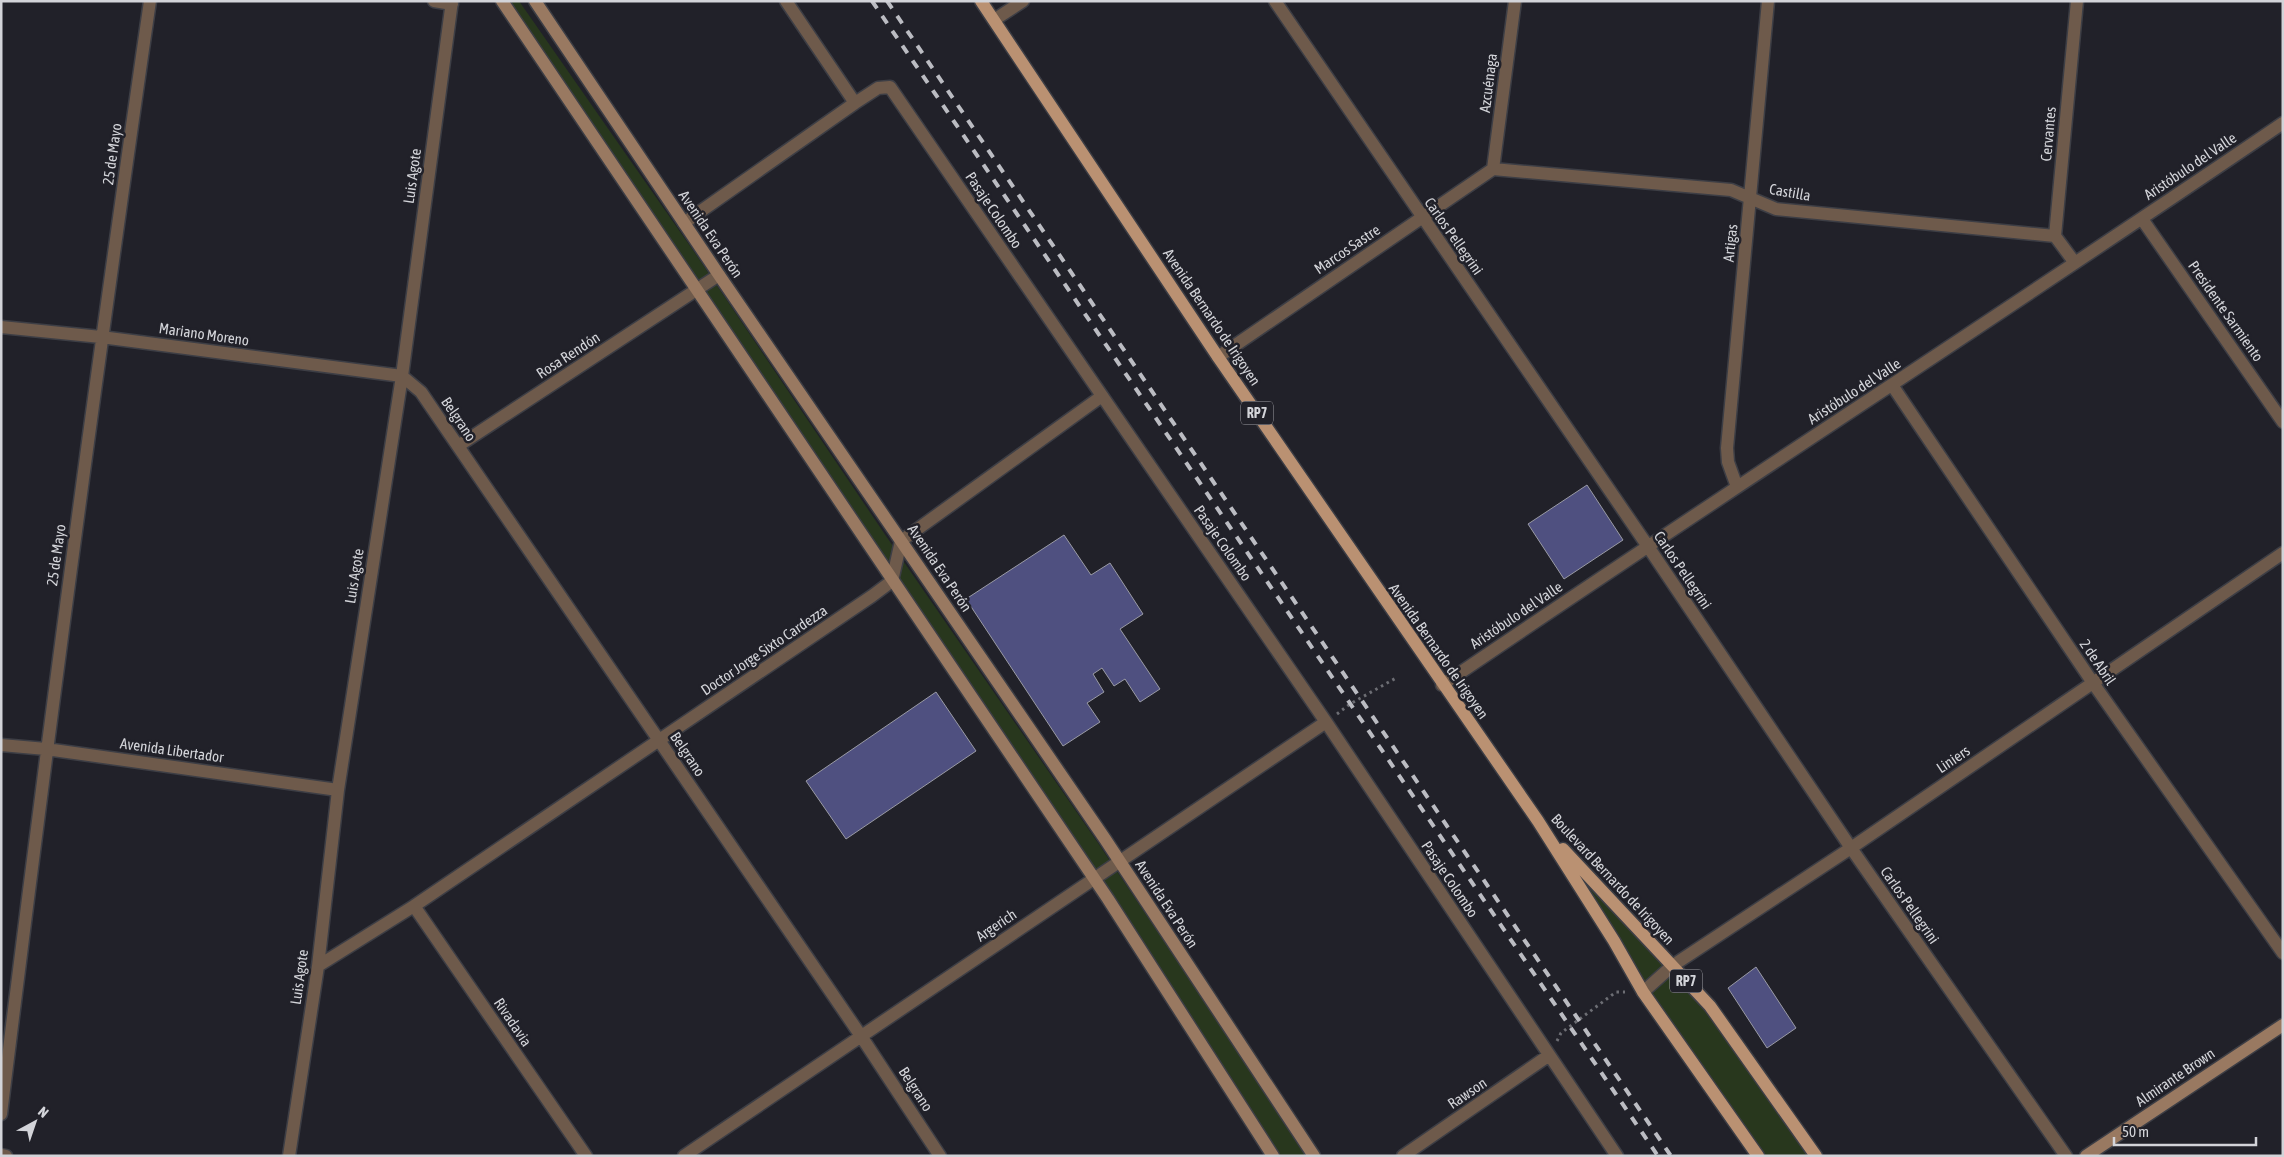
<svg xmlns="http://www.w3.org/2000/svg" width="2284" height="1157" font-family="'Asap Condensed',sans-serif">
  <rect width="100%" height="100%" fill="#212129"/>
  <!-- green -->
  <path fill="#28371d" d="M505,1h14l178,255 189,280 212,307 210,313h-27l-166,-254z
    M1538,821l134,145 144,190h-58z"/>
  <!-- building -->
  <path fill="#4f5080" stroke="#9a9ba5" d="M1587,485l36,55 -59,39 -36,-55z
    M1064,535l27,40 19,-12 33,51 -23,15 40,60 -20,13 -15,-23 -11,7 -12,-18 -9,6 11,18 -17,11 13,19 -37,24 -97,-147z
    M936,692l40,59 -130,88 -40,-58z
    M1756,967l40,61 -29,20 -39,-60z"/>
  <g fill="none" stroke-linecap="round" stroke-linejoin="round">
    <!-- street casing -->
    <g stroke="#3d3e45" stroke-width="15">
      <path id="street" d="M434,1l18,3
        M786,1l69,102 23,-15 12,-1 436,635 291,434
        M1275,1l372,544 204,303 215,308
        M994,20l29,-19
        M1493,169l238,21 45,19 279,27
        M1493,169l22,-168
        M2142,219l141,203
        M684,223l171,-120
        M2075,263l-20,-27 22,-235
        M1,327l100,10 301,39 19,16 440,644 79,120
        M1218,357l275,-188
        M1892,385l201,298 190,270
        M458,446l261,-171
        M1737,487l-9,-25 -1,-14 41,-447
        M1442,685c279,-190 562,-372 841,-562
        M1,745l45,4 292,41
        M414,906l172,250
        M318,966l96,-60 458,-310 20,-15 9,-40 201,-145
        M1643,992l29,-26 179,-118 432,-295
        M1,1114c46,-372 95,-742 149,-1113
        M1,1155l5,1
        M289,1156l29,-190 20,-176 64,-414 50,-375
        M684,1156l642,-434
        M1403,1156l145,-100"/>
    </g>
    <!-- secondary casing -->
    <g stroke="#3d3e45" stroke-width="15">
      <path id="secondary" d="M502,1l606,898 165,257
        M535,1l184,274 386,564 209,317
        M2086,1156l197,-131"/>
    </g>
    <!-- primary casing -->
    <g stroke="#3d3e45" stroke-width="15">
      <path id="primary" d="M981,1l237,356 320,464 76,120 29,51 115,164
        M1563,849l147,157 106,150"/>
    </g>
    <!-- path -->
    <path stroke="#6d6e74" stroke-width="3" stroke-dasharray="2.5 4" stroke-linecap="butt" d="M1337,714l13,-10 46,-26
      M1557,1041l4,-8 55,-41h9"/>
    <!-- street -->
    <use href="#street" stroke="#6e5a4b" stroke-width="12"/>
    <!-- secondary -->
    <use href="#secondary" stroke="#997961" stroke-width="12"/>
    <!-- primary -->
    <use href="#primary" stroke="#ba9172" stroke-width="12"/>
    <!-- rail -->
    <path stroke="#bbbcc2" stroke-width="4" stroke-dasharray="9 9" stroke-linecap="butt" d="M872,1l786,1155
      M887,1l784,1155"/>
  </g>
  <g text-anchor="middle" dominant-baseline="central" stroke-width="5" stroke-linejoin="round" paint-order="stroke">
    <!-- shield labels -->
    <g fill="#212129" stroke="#9e9ea4" stroke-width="1">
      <rect x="1241" y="401.5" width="32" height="23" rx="4"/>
      <rect x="1670" y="969.5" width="32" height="23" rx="4"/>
    </g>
    <g font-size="14" font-weight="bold" fill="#d3d4d9">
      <text x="1257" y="413">RP7</text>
      <text x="1686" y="981">RP7</text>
    </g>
    <!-- street labels -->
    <g font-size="15" fill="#d3d4d9" stroke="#212129">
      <text transform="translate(1488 83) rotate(-83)">Azcuénaga</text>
      <text transform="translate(2048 134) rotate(-85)">Cervantes</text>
      <text transform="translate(112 154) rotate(-82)">25 de Mayo</text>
      <text transform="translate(2190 166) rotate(-34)">Aristóbulo del Valle</text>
      <text transform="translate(412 176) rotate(-82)">Luis Agote</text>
      <text transform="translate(1790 192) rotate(10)">Castilla</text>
      <text transform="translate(994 210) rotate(56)">Pasaje Colombo</text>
      <text transform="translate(711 234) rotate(56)">Avenida Eva Perón</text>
      <text transform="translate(1454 236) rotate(55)">Carlos Pellegrini</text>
      <text transform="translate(1730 243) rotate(-84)">Artigas</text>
      <text transform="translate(1347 249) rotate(-34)">Marcos Sastre</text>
      <text transform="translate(2226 311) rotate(55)">Presidente Sarmiento</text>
      <text transform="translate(1212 317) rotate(56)">Avenida Bernardo de Irigoyen</text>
      <text transform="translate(204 334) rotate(8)">Mariano Moreno</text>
      <text transform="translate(568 355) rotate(-33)">Rosa Rendón</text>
      <text transform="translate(1854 391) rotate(-33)">Aristóbulo del Valle</text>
      <text transform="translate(459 419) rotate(56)">Belgrano</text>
      <text transform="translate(1223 543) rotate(55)">Pasaje Colombo</text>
      <text transform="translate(56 555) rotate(-82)">25 de Mayo</text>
      <text transform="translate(940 568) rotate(56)">Avenida Eva Perón</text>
      <text transform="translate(1683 570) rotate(56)">Carlos Pellegrini</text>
      <text transform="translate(354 576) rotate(-81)">Luis Agote</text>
      <text transform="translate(1516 615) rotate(-34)">Aristóbulo del Valle</text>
      <text transform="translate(764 650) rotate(-34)">Doctor Jorge Sixto Cardezza</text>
      <text transform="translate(1439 651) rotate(55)">Avenida Bernardo de Irigoyen</text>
      <text transform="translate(2098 662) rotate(56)">2 de Abril</text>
      <text transform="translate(172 750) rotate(8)">Avenida Libertador</text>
      <text transform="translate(688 754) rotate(56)">Belgrano</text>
      <text transform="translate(1953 759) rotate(-34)">Liniers</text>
      <text transform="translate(1450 879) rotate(56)">Pasaje Colombo</text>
      <text transform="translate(1613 879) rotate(47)">Boulevard Bernardo de Irigoyen</text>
      <text transform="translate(1167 904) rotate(57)">Avenida Eva Perón</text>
      <text transform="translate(1910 905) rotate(55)">Carlos Pellegrini</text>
      <text transform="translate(996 925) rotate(-34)">Argerich</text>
      <text transform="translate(299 977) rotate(-82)">Luis Agote</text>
      <text transform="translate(513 1022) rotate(56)">Rivadavia</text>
      <text transform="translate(2175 1077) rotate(-34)">Almirante Brown</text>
      <text transform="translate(916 1089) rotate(57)">Belgrano</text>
      <text transform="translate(1467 1093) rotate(-34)">Rawson</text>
    </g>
  </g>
  <!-- border -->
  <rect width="2284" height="1157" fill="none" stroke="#d3d4d9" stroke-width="5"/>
  <!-- north arrow -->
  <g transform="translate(35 1122) rotate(40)" stroke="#212129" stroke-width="4" paint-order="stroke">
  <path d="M0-4L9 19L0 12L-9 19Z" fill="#d3d4d9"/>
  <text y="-8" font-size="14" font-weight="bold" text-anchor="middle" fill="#d3d4d9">N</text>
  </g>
  <!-- scale -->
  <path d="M2114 1137v8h142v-8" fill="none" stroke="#d3d4d9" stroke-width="2.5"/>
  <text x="2122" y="1137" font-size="15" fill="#d3d4d9" stroke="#212129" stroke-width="4" paint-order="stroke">50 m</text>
</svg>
